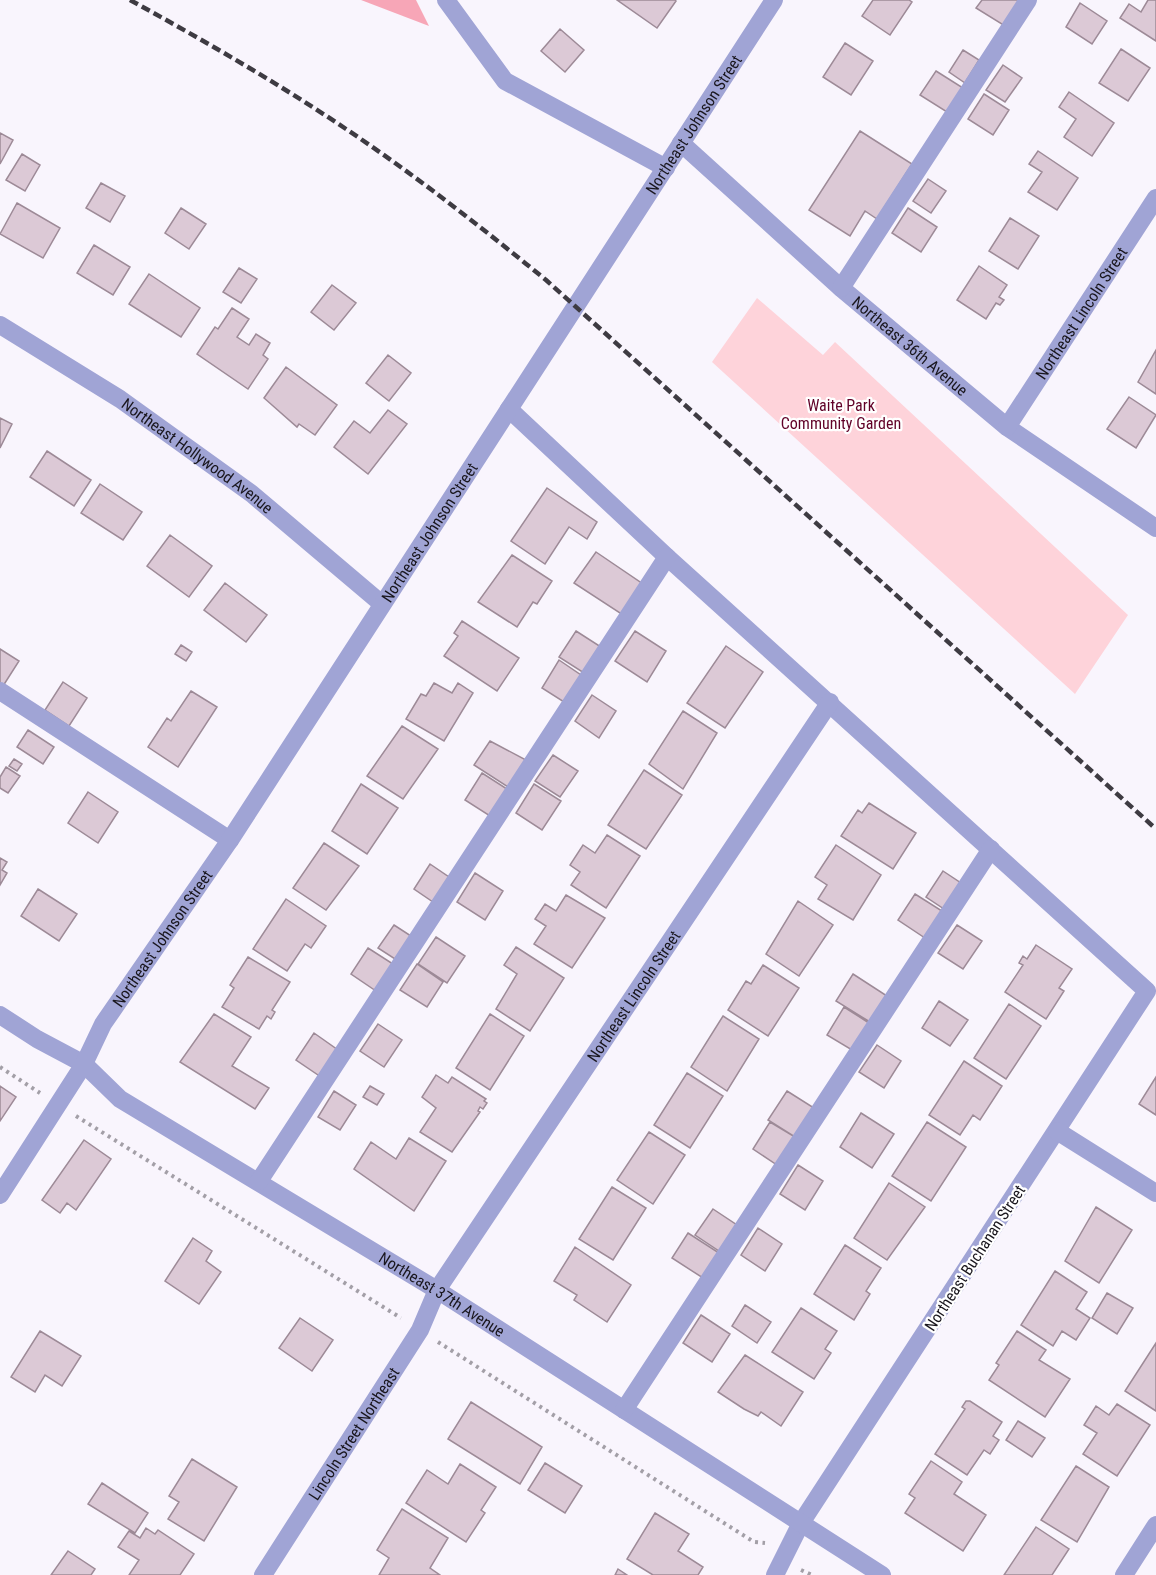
<svg xmlns="http://www.w3.org/2000/svg" width="1156" height="1575" font-family="'Roboto Condensed',sans-serif">
  <rect width="100%" height="100%" fill="#f9f5fd"/>
  <!-- green -->
  <path fill="#fed3da" d="M757,298l66,57 12,-13 293,273 -53,79 -363,-332z"/>
  <!-- forest -->
  <path fill="#f7a6b7" d="M361,0h55l13,26z"/>
  <!-- building -->
  <path fill="#dcc9d6" stroke="#9d8a97" stroke-width="1.5" d="M617,0h58l1,1 -19,27z
    M873,0h36l3,2 -22,33 -28,-19z
    M982,0h37l-14,26 -29,-18z
    M1148,0h8v41l-36,-23 9,-14 12,8z
    M1080,3l27,18 -15,23 -26,-17z
    M560,29l24,21 -19,22 -24,-21z
    M845,43l28,18 -22,34 -28,-18z
    M1121,49l29,19 -22,33 -29,-18z
    M963,50l16,10 -14,23 -16,-11z
    M1003,65l19,13 -17,24 -19,-12z
    M936,71l27,17 -16,24 -27,-17z
    M1069,92l45,31 -22,33 -28,-19 12,-18 -17,-12z
    M984,94l25,16 -16,25 -25,-16z
    M860,131l52,33 -35,55 -12,-8 -15,25 -41,-26z
    M0,133l13,7 -13,24z
    M1038,151l40,27 -21,32 -29,-18 14,-20 -13,-8z
    M22,154l18,11 -15,26 -19,-11z
    M928,179l18,12 -15,22 -18,-12z
    M101,183l24,13 -15,26 -24,-14z
    M17,203l43,25 -17,30 -43,-24z
    M181,208l25,16 -17,25 -24,-16z
    M908,208l29,19 -16,25 -29,-19z
    M1010,218l29,18 -21,33 -29,-18z
    M94,245l36,22 -17,28 -36,-22z
    M979,266l28,19 -8,12 5,3 -4,5 -4,-2 -10,16 -29,-19z
    M239,268l18,11 -16,24 -18,-11z
    M149,274l51,34 -19,29 -52,-33z
    M332,285l24,18 -22,27 -23,-18z
    M232,308l17,11 -12,18 12,8 7,-11 14,9 -7,12 5,4 -20,30 -51,-35 18,-27 3,2z
    M1156,350v44l-18,-12z
    M388,355l23,18 -22,28 -23,-18z
    M286,367l51,38 -22,30 -16,-11 -2,3 -33,-29z
    M1129,397l27,18 -20,33 -29,-19z
    M388,410l19,14 -39,50 -34,-27 20,-26 16,12z
    M0,418l12,6 -12,24z
    M47,451l44,29 -17,26 -44,-29z
    M100,484l42,28 -19,28 -42,-27z
    M547,488l50,34 -10,17 -18,-12 -24,37 -34,-23z
    M170,535l42,31 -23,31 -42,-31z
    M596,552l47,32 -20,31 -49,-32z
    M512,555l40,26 -15,23 -4,-2 -16,25 -39,-25z
    M225,583l42,32 -21,27 -42,-32z
    M462,621l57,37 -22,33 -53,-35 14,-20 -4,-3z
    M576,631l25,16 -17,26 -25,-16z
    M635,631l31,20 -19,31 -32,-21z
    M181,645l11,7 -6,9 -11,-7z
    M726,646l37,26 -38,56 -38,-25z
    M0,649l19,12 -16,25 -3,-1z
    M559,660l22,15 -17,27 -22,-14z
    M63,682l24,16 -18,28 -24,-16z
    M434,683l18,10 6,-10 15,10 -29,48 -38,-22 15,-25 5,2z
    M191,691l26,16 -39,60 -30,-20 19,-29 4,3z
    M592,695l24,16 -17,27 -24,-17z
    M683,711l34,22 -34,56 -34,-25z
    M402,726l36,23 -35,50 -36,-23z
    M28,730l26,17 -11,17 -26,-17z
    M490,741l36,19 -18,27 -34,-22z
    M553,755l25,16 -18,26 -25,-16z
    M14,759l8,5 -5,7 -8,-5z
    M6,767l14,9 -12,17 -8,-5v-11z
    M644,770l38,25 -36,54 -38,-24z
    M482,773l25,16 -17,27 -25,-16z
    M361,784l37,24 -31,46 -35,-23z
    M534,784l27,17 -19,29 -26,-17z
    M88,792l30,20 -20,31 -30,-20z
    M869,803l47,30 -23,36 -52,-33 17,-26 4,3z
    M607,835l33,21 -34,52 -35,-23 9,-13 -10,-7 13,-20 12,8z
    M324,843l35,23 -33,44 -33,-22z
    M836,845l45,30 -28,45 -35,-21 9,-14 -12,-8z
    M0,858l7,4 -5,8 5,3 -7,12z
    M430,864l19,13 -16,25 -19,-13z
    M943,871l18,12 -17,26 -18,-12z
    M475,873l28,18 -18,29 -28,-18z
    M38,889l39,25 -18,27 -38,-25z
    M915,894l27,17 -17,27 -27,-18z
    M566,895l39,23 -33,50 -38,-24 12,-18 -11,-7 10,-15 11,7z
    M286,899l40,27 -15,22 -6,-4 -18,27 -34,-22z
    M798,901l35,24 -34,51 -33,-22z
    M394,925l17,11 -16,23 -17,-11z
    M957,925l25,16 -19,28 -25,-16z
    M436,937l29,19 -18,27 -29,-19z
    M1036,945l36,24 -13,19 5,3 -18,28 -41,-27 18,-27 -4,-2 4,-7 4,3z
    M516,947l48,31 -34,53 -34,-22 21,-35 -13,-9z
    M368,948l25,16 -17,27 -25,-17z
    M248,957l42,25 -18,28 3,2 -4,7 -4,-3 -8,13 -37,-22 12,-19 -4,-3z
    M417,964l26,18 -16,25 -27,-17z
    M763,965l36,23 -31,48 -40,-26 18,-29 5,3z
    M853,974l34,22 -17,26 -34,-21z
    M939,1001l29,19 -18,26 -28,-18z
    M1009,1004l32,22 -35,53 -32,-21z
    M844,1007l25,16 -17,27 -25,-15z
    M214,1014l37,23 -19,29 37,22 -14,21 -75,-47z
    M490,1014l34,22 -34,54 -34,-22z
    M723,1016l36,23 -32,52 -36,-24z
    M378,1024l24,16 -18,27 -24,-16z
    M314,1033l24,17 -17,27 -25,-17z
    M877,1045l24,16 -17,27 -25,-16z
    M964,1061l38,25 -22,34 -7,-5 -13,20 -31,-20z
    M687,1073l36,23 -33,52 -36,-23z
    M436,1075l12,8 4,-6 34,22 -2,2 3,2 -4,6 -3,-2 -2,4 2,1 -28,40 -32,-20 16,-24 -14,-11z
    M1156,1077v38l-17,-11z
    M0,1086l16,11 -16,24z
    M370,1086l14,8 -7,11 -14,-8z
    M334,1091l22,14 -16,25 -22,-13z
    M787,1091l27,17 -19,29 -27,-17z
    M861,1113l33,21 -22,34 -32,-21z
    M770,1122l25,15 -18,28 -24,-16z
    M927,1122l39,25 -35,54 -39,-25z
    M649,1132l36,23 -32,49 -36,-24z
    M409,1138l37,23 -32,50 -60,-42 17,-27 25,17z
    M84,1140l27,19 -35,51 -9,-7 -7,10 -18,-13z
    M798,1165l25,16 -18,29 -25,-16z
    M889,1183l36,24 -38,53 -33,-22z
    M612,1187l34,21 -33,52 -34,-21z
    M1096,1207l36,23 -33,53 -34,-22z
    M713,1209l24,16 -18,26 -24,-16z
    M758,1228l24,16 -17,27 -24,-16z
    M688,1233l31,20 -16,25 -31,-20z
    M193,1238l19,13 -6,10 15,11 -22,32 -34,-23z
    M845,1245l36,23 -15,23 4,3 -16,26 -40,-26z
    M575,1247l56,38 -24,37 -33,-22 3,-5 -23,-14z
    M1055,1271l32,21 -11,17 14,9 -14,22 -14,-9 -9,15 -32,-21z
    M1107,1293l26,15 -16,26 -25,-16z
    M745,1305l26,17 -14,21 -25,-17z
    M801,1308l36,23 -12,18 6,4 -17,26 -42,-27z
    M701,1315l29,19 -18,28 -29,-19z
    M300,1318l33,22 -21,31 -33,-23z
    M40,1331l41,25 -19,30 -17,-11 -10,17 -24,-15z
    M1017,1331l29,19 -7,10 31,19 -25,38 -56,-37 10,-15 -3,-2z
    M1156,1343v68l-31,-20z
    M745,1355l58,37 -22,34 -20,-14 -3,4 -14,-7 -26,-17z
    M966,1401h4l32,21 -9,14 6,4 -9,14 -6,-4 -17,25 -32,-21 30,-45 -3,-2z
    M471,1402l71,45 -22,37 -72,-45z
    M1117,1404l33,21 -33,51 -34,-22 14,-21 -13,-8 12,-19 13,9z
    M1018,1421l27,17 -13,19 -26,-17z
    M192,1459l45,28 -33,54 -36,-22 11,-17 -10,-6z
    M931,1461l31,21 -8,12 32,21 -23,36 -58,-38 10,-15 -6,-4z
    M545,1463l37,23 -17,27 -37,-23z
    M460,1464l36,23 -15,23 4,3 -19,29 -60,-39 21,-33 21,14z
    M1076,1466l33,21 -32,55 -36,-22z
    M102,1483l46,30 -13,20 -47,-29z
    M402,1509l46,29 -18,30 10,7h-61l10,-17 -12,-8z
    M655,1513l34,21 -11,17 25,16 -5,8h-45l-26,-16z
    M1036,1527l33,22 -17,26h-48z
    M146,1528l9,6 3,-4 36,24 -14,21h-51l10,-15 -21,-13 11,-16 11,7z
    M68,1551l27,18 -4,6h-40z
    M618,1569l9,6h-12z"/>
  <g fill="none" stroke-linecap="round" stroke-linejoin="round">
    <!-- path -->
    <path stroke="#a39fa7" stroke-width="4" stroke-dasharray="3 4.5" stroke-linecap="butt" d="M0,1067l40,26
      M76,1116l325,202
      M438,1342l316,200 11,1
      M801,1570l11,5"/>
    <!-- minor -->
    <g stroke="#a0a4d5" stroke-width="18">
      <path d="M446,0l59,81 161,87"/>
      <path id="s1" d="M681,143l160,145 166,139 149,101"/>
      <path d="M841,288l187,-288"/>
      <path id="s2" d="M0,325l120,74 132,95 130,110"/>
      <path d="M509,409l158,148 480,434 -346,532 -26,52"/>
      <path id="s3" d="M1007,427l149,-229"/>
      <path d="M0,691l230,149"/>
      <path id="s4" d="M0,1015l37,24 47,25 36,35 317,191 445,285"/>
      <path d="M1057,1131l99,62"/>
      <path d="M259,1181l408,-624"/>
      <path id="s5" d="M0,1195l84,-131 19,-40 127,-184 544,-840"/>
      <path d="M624,1410l367,-561"/>
      <path id="s6" d="M263,1575l157,-245 17,-40 393,-588"/>
      <path d="M1124,1575l32,-50"/>
    </g>
    <!-- rail -->
    <path stroke="#3e3b42" stroke-width="4.5" stroke-dasharray="9 4.5" stroke-linecap="butt" d="M130,0c73,40 146,82 216,129 69,46 135,98 200,151l610,549"/>
  </g>
  <g text-anchor="middle" dominant-baseline="central" stroke-width="4.5" stroke-linejoin="round" paint-order="stroke">
    <!-- street labels -->
    <g font-size="16" fill="#19161d" stroke="#fff">
      <text stroke="none"><textPath href="#s5" startOffset="1276">Northeast Johnson Street</textPath></text>
      <text stroke="none"><textPath href="#s3" startOffset="136">Northeast Lincoln Street</textPath></text>
      <text stroke="none"><textPath href="#s1" startOffset="306">Northeast 36th Avenue</textPath></text>
      <text stroke="none"><textPath href="#s2" startOffset="237">Northeast Hollywood Avenue</textPath></text>
      <text stroke="none"><textPath href="#s5" startOffset="790">Northeast Johnson Street</textPath></text>
      <text stroke="none"><textPath href="#s5" startOffset="304">Northeast Johnson Street</textPath></text>
      <text stroke="none"><textPath href="#s6" startOffset="688">Northeast Lincoln Street</textPath></text>
      <text transform="translate(975 1258) rotate(-57)">Northeast Buchanan Street</text>
      <text stroke="none"><textPath href="#s4" startOffset="524">Northeast 37th Avenue</textPath></text>
      <text stroke="none"><textPath href="#s6" startOffset="168">Lincoln Street Northeast</textPath></text>
    </g>
    <!-- park labels -->
    <g font-size="16" fill="#600027" stroke="#fff">
      <text x="841" y="405">Waite Park<tspan x="841" dy="18">Community Garden</tspan></text>
    </g>
  </g>
</svg>
